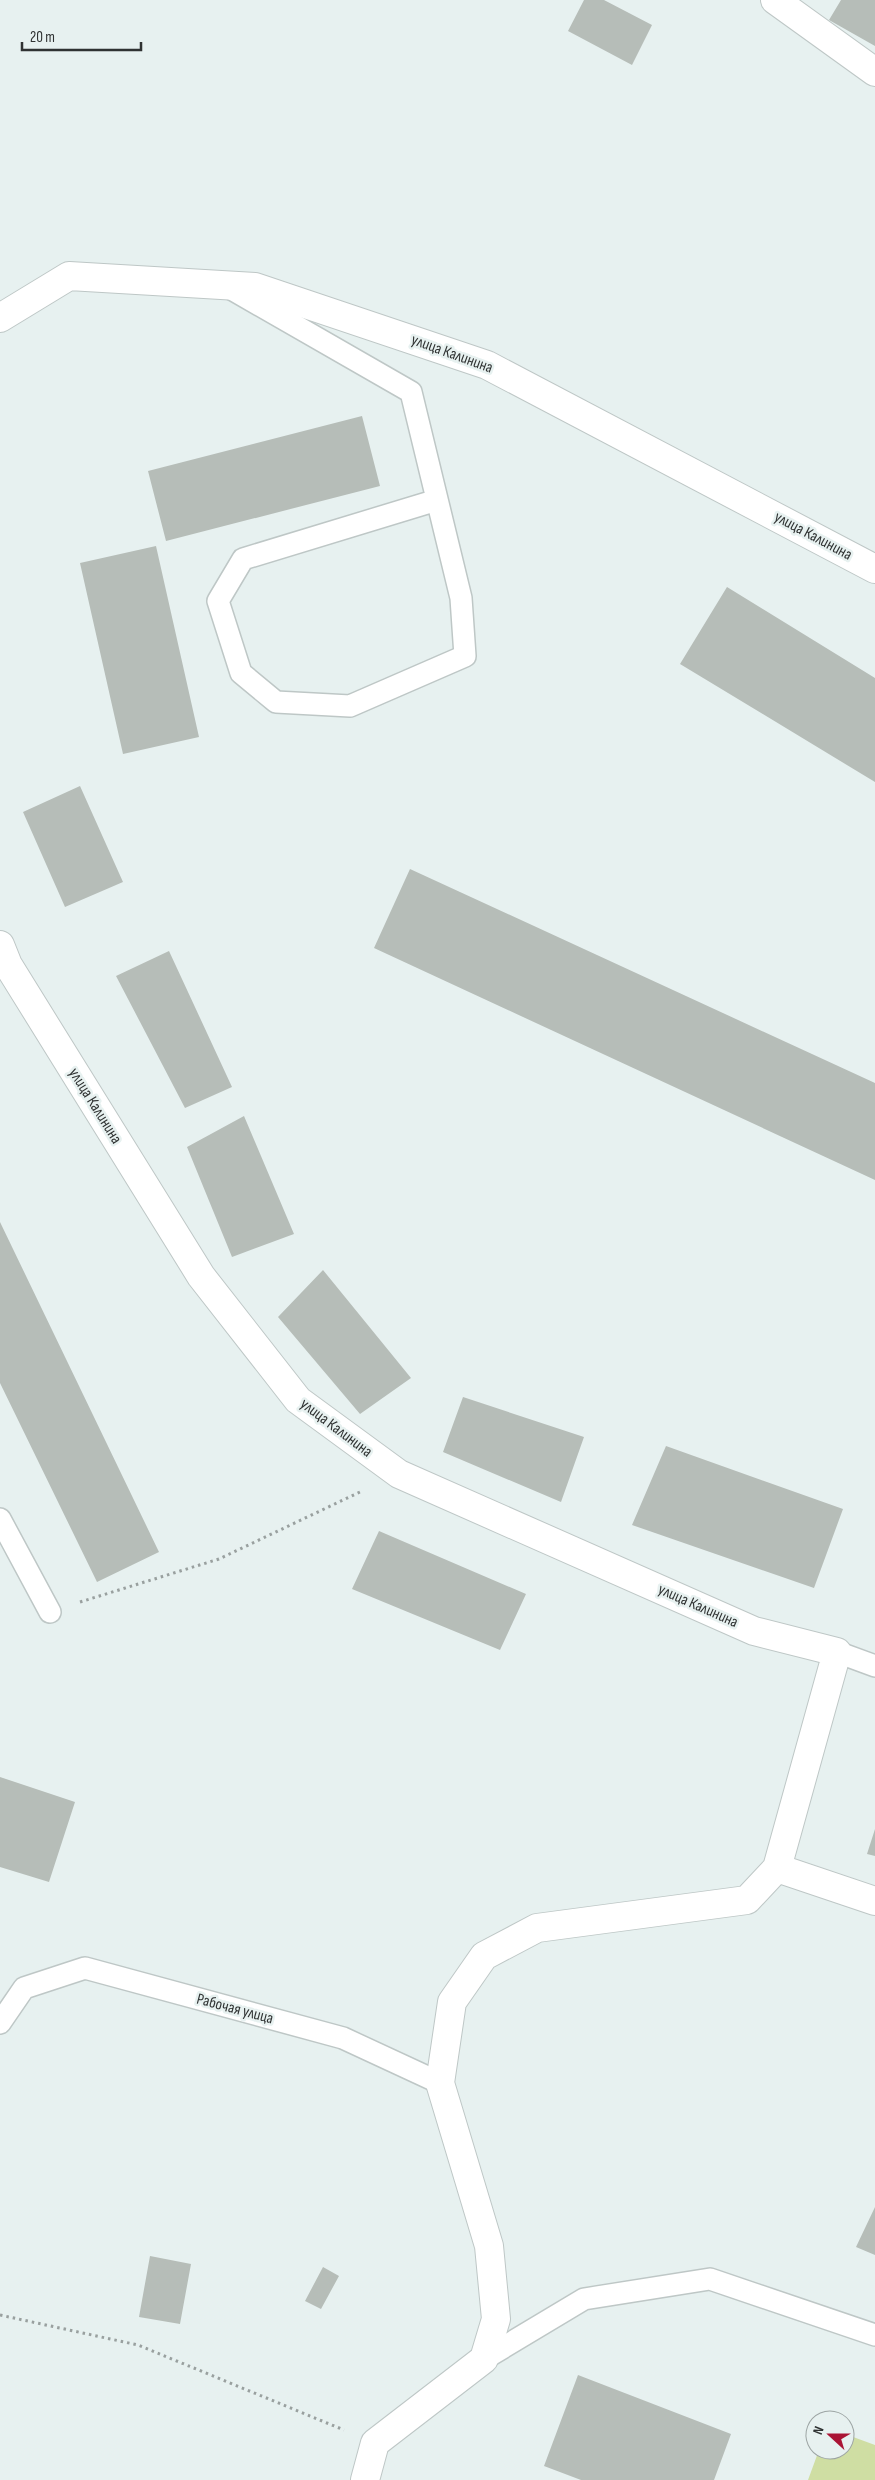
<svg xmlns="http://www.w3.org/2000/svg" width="875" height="2480" font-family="'Sofia Sans Condensed',sans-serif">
  <rect width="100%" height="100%" fill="#e7f1f0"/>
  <!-- garden -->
  <path fill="#cfdea3" d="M845,2434l30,11v35h-67l11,-30h26z"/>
  <!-- building -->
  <path fill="#b6bdb8" d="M584,0h20l48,25 -20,40 -64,-34z
    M841,0h34v46l-46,-26z
    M362,416l18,70 -214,55 -18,-70z
    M156,546l43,191 -76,17 -43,-191z
    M727,587l148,91v104l-195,-118z
    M80,786l43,96 -58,25 -42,-95z
    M410,869l465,214v97l-501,-232z
    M169,951l63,136 -47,21 -69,-132z
    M244,1116l50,118 -62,23 -45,-110z
    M0,1222l159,330 -62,30 -97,-199z
    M323,1270l88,108 -51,36 -82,-97z
    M463,1397l121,40 -23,65 -118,-50z
    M666,1446l177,63 -29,79 -182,-63z
    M379,1531l147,63 -26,56 -148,-61z
    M0,1777l75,25 -26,80 -49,-15z
    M875,1829v27l-8,-2z
    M875,2207v48l-19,-8z
    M150,2256l41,8 -11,60 -41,-7z
    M323,2267l16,9 -18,33 -16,-8z
    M578,2375l153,59 -17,46h-133l-37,-14z"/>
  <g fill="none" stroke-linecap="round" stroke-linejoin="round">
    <!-- service casing -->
    <g stroke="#bec7c6" stroke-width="24">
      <path id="service" d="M228,287l183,105 50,206 4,58 -115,50 -74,-4 -35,-29 -23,-72 25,-42 194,-59
        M0,1519l50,93
        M837,1652l38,14
        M0,2023l24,-35 61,-20 258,70 97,45
        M484,2359l100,-60 126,-20 165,56"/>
    </g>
    <!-- minor casing -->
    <g stroke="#bec7c6" stroke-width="30">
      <path id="minor" d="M775,0l100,72
        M0,318l69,-42 186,11 232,78 388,204
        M0,945l8,20 193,311 97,124 101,74 355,157 83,21 -60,216 -30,32 -210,28 -53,28 -32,46 -12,81 49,163 7,73 -12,40 -109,84 -10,37
        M777,1868l98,33"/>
    </g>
    <!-- path -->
    <path stroke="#99a09f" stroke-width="3" stroke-dasharray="2.5 4" stroke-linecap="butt" d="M80,1602l139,-43 143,-68
      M0,2315l138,30 206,85"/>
    <!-- service -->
    <use href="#service" stroke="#fff" stroke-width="21"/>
    <!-- minor -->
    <use href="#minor" stroke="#fff" stroke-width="28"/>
  </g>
  <g text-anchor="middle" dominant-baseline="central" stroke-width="5" stroke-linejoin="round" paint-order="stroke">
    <!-- street labels -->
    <g font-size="16" fill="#2f3232" stroke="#e7f1f0">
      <text transform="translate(452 354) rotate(20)">улица Калинина</text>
      <text transform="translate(813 536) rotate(28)">улица Калинина</text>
      <text transform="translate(95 1106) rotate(58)">улица Калинина</text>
      <text transform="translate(336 1428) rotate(37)">улица Калинина</text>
      <text transform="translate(698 1606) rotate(24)">улица Калинина</text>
      <text transform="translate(235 2009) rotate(15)">Рабочая улица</text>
    </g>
  </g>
  <!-- north arrow -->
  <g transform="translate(830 2435) rotate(291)"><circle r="24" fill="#e7f1f0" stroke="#9da5a4"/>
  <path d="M0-4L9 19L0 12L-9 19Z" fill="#aa1435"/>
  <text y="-8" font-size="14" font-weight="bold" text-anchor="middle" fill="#2f3232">N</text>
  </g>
  <!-- scale -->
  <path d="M22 42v8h119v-8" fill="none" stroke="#2f3232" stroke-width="2.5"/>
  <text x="30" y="42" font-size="15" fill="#2f3232" stroke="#e7f1f0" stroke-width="4" paint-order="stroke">20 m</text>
</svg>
